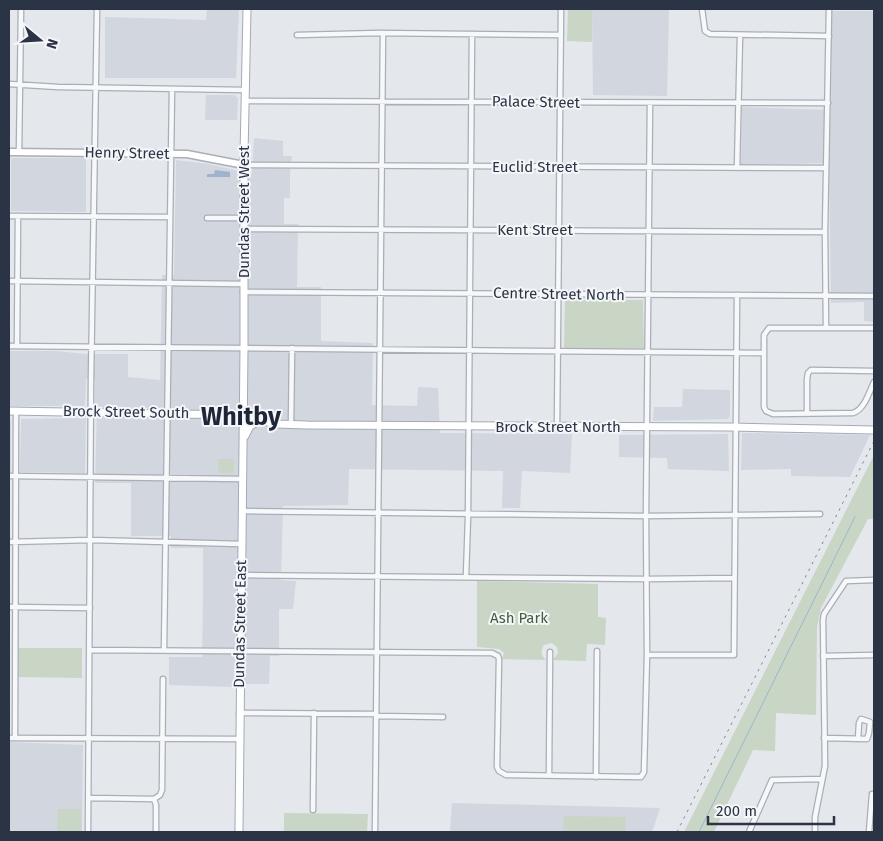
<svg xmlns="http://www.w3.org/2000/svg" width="883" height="841" font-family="'Fira Sans',sans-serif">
  <rect width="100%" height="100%" fill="#e4e7ec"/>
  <!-- built -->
  <path fill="#d2d6de" d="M207,9h32l-3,69h-131v-61l101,3z
    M592,9h77l-2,87 -74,-1z
    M832,11h42v311l-10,-1v-19l-33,1 -2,-140 -88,2 1,-58 89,3z
    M206,95h29l3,3 -1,22h-32z
    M254,138l29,3v15h9l-2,16v26h-6v26h14l-1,63h24v54l52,2 -1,62 45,1 1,-19 20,1 2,45 132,1 -2,39 -48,-2 -2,37h-18l1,-37 -154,-2 -1,36 -65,1 -2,74 15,1 -3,28h-14v47h-9l-1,28h-25l-13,3 -62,-2v-28h33l1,-56v-53h-32v-12h-40v-53h-36l2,-76 -2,-4v-23l-9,-1 -1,27h-76v-55h48l29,3h42v23l32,3 2,-105h12l2,-115 33,4 43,10z
    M11,158h75v54l-75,-1z
    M683,389l47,1v26l-2,3 -75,2 1,-14h28z
    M86,418l-1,55 -65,-1 1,-53z
    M9,419h2v53h-2z
    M742,433l128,2 -20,42 -59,-1v-7l-50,1z
    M728,434l1,37 -61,-2 -1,-11 -48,-1v-22z
    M9,742l74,3 -1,87h-73z
    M452,803l208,5 -8,24h-202z"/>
  <!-- green -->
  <path fill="#c9d6c5" d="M568,9h24v33l-25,-1z
    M565,300h78l1,48 -76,1 -4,-2z
    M874,455v64h-6l-47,89 -4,19 -1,88 -40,-2 -1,38 -22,-1 -39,82h-30z
    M218,459h16v14h-16z
    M477,581l121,3v33l8,1 -1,27 -18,-1 -1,17 -33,-1 5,-7c0,-5 -2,-8 -7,-10l-7,2c-4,6 -3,10 2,15l-44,-1 2,-6 -5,-4 -22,-2z
    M17,648h65v30l-65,-1z
    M58,809h23v23h-24z
    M284,813l84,1 -1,18h-83z
    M564,816l62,1 -1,15h-62z"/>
  <!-- water -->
  <path fill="#9fb4cc" d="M215,170l15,2v5h-23v-3h7z"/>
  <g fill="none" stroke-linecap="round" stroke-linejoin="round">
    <!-- stream -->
    <path stroke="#9fb4cc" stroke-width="1" d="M699,832l156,-315"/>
    <!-- street casing -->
    <g stroke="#a9aeb7" stroke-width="7">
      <path id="street" d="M702,9l3,22 5,3 119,2
        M297,35l82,-2 182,2
        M9,84l49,3 187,3
        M245,101l583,2
        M19,152l2,-143
        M244,165l582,3
        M737,168l3,-132
        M9,216l161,1
        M207,218h37
        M244,229l581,3
        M9,281l234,3
        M243,292l631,4
        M826,327l-1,-95 4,-223
        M874,328h-105l-5,7v72l2,4 7,3 80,-1c12,-4 16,-21 21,-31
        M9,346l755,7
        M17,346l1,-130
        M807,414v-35l1,-6 3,-3 63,1
        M291,424l1,-76
        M557,427l4,-418
        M9,476l233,3
        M242,511l404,5 174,-2
        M9,542l82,-2 150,4
        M241,575l406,4 87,-1
        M466,576l2,-59 4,-483
        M9,607l81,1
        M90,650l402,3 6,3 1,3 -2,108 2,4 7,4 135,2 3,-5 3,-117 -1,-139 4,-413
        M164,650l8,-561
        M647,655h87l3,-360
        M823,656l51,-1
        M239,713l137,1
        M376,716l67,1
        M9,738l230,1
        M15,738l1,-327
        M824,738l43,1 2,-6 1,-11 -9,-3 -2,4 -1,16
        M549,775l1,-123
        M596,777l1,-126
        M89,798l65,1
        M154,799l6,-4 2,-5 1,-111
        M154,799l2,6v27
        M313,810l1,-97
        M88,832l3,-453 6,-370
        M375,832l8,-799
        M749,832l23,-52 50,-1
        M815,832v-15l10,-51 -2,-146 1,-6 22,-33 28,-1
        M869,832l3,-38h2"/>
    </g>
    <!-- secondary casing -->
    <g stroke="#a9aeb7" stroke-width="9">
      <path id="secondary" d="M9,152l178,2 57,11"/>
    </g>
    <!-- primary casing -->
    <g stroke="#a3abb8" stroke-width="9">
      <path id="primary" d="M9,411l228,4 39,9 31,1 423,2 144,3
        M245,436l5,-10 9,-5
        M239,832l5,-483v-194l3,-146"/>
    </g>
    <!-- street -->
    <use href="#street" stroke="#f7f8fa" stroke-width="4.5"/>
    <!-- secondary -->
    <use href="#secondary" stroke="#fff" stroke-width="6"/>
    <!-- primary -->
    <use href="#primary" stroke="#fff" stroke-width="7"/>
    <!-- rail -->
    <path stroke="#7d8696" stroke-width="1" stroke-dasharray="2.5 5" stroke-linecap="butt" d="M677,832l197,-391"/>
  </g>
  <g text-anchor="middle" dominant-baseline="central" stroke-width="4" stroke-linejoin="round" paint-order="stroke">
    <!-- street labels -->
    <g font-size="15" fill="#2b3445" stroke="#f4f6f9">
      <text transform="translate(536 102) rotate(1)">Palace Street</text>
      <text transform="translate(127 153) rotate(1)">Henry Street</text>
      <text x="535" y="167">Euclid Street</text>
      <text transform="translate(244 212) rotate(-90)">Dundas Street West</text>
      <text x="535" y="230">Kent Street</text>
      <text transform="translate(559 294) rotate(1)">Centre Street North</text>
      <text transform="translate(126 412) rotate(1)">Brock Street South</text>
      <text x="558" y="427">Brock Street North</text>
      <text transform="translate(240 624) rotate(-89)">Dundas Street East</text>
    </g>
    <!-- park labels -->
    <g font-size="15" fill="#3f6138" stroke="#f4f6f9">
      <text x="519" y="618">Ash Park</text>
    </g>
    <!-- town labels -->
    <g font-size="25" font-weight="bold" fill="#1d2536" stroke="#f4f6f9">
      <text x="241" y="417">Whitby</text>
    </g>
  </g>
  <!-- border -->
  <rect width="883" height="841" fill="none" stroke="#2b3445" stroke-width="20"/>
  <!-- north arrow -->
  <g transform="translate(40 40) rotate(108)" stroke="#f4f6f9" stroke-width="4" paint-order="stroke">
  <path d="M0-4L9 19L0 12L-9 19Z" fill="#2b3445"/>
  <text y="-8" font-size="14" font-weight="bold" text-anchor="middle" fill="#2b3445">N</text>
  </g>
  <!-- scale -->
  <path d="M708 816v8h126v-8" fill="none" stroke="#2b3445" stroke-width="2.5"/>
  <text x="716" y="816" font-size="15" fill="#2b3445" stroke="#f4f6f9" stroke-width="4" paint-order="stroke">200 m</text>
</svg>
